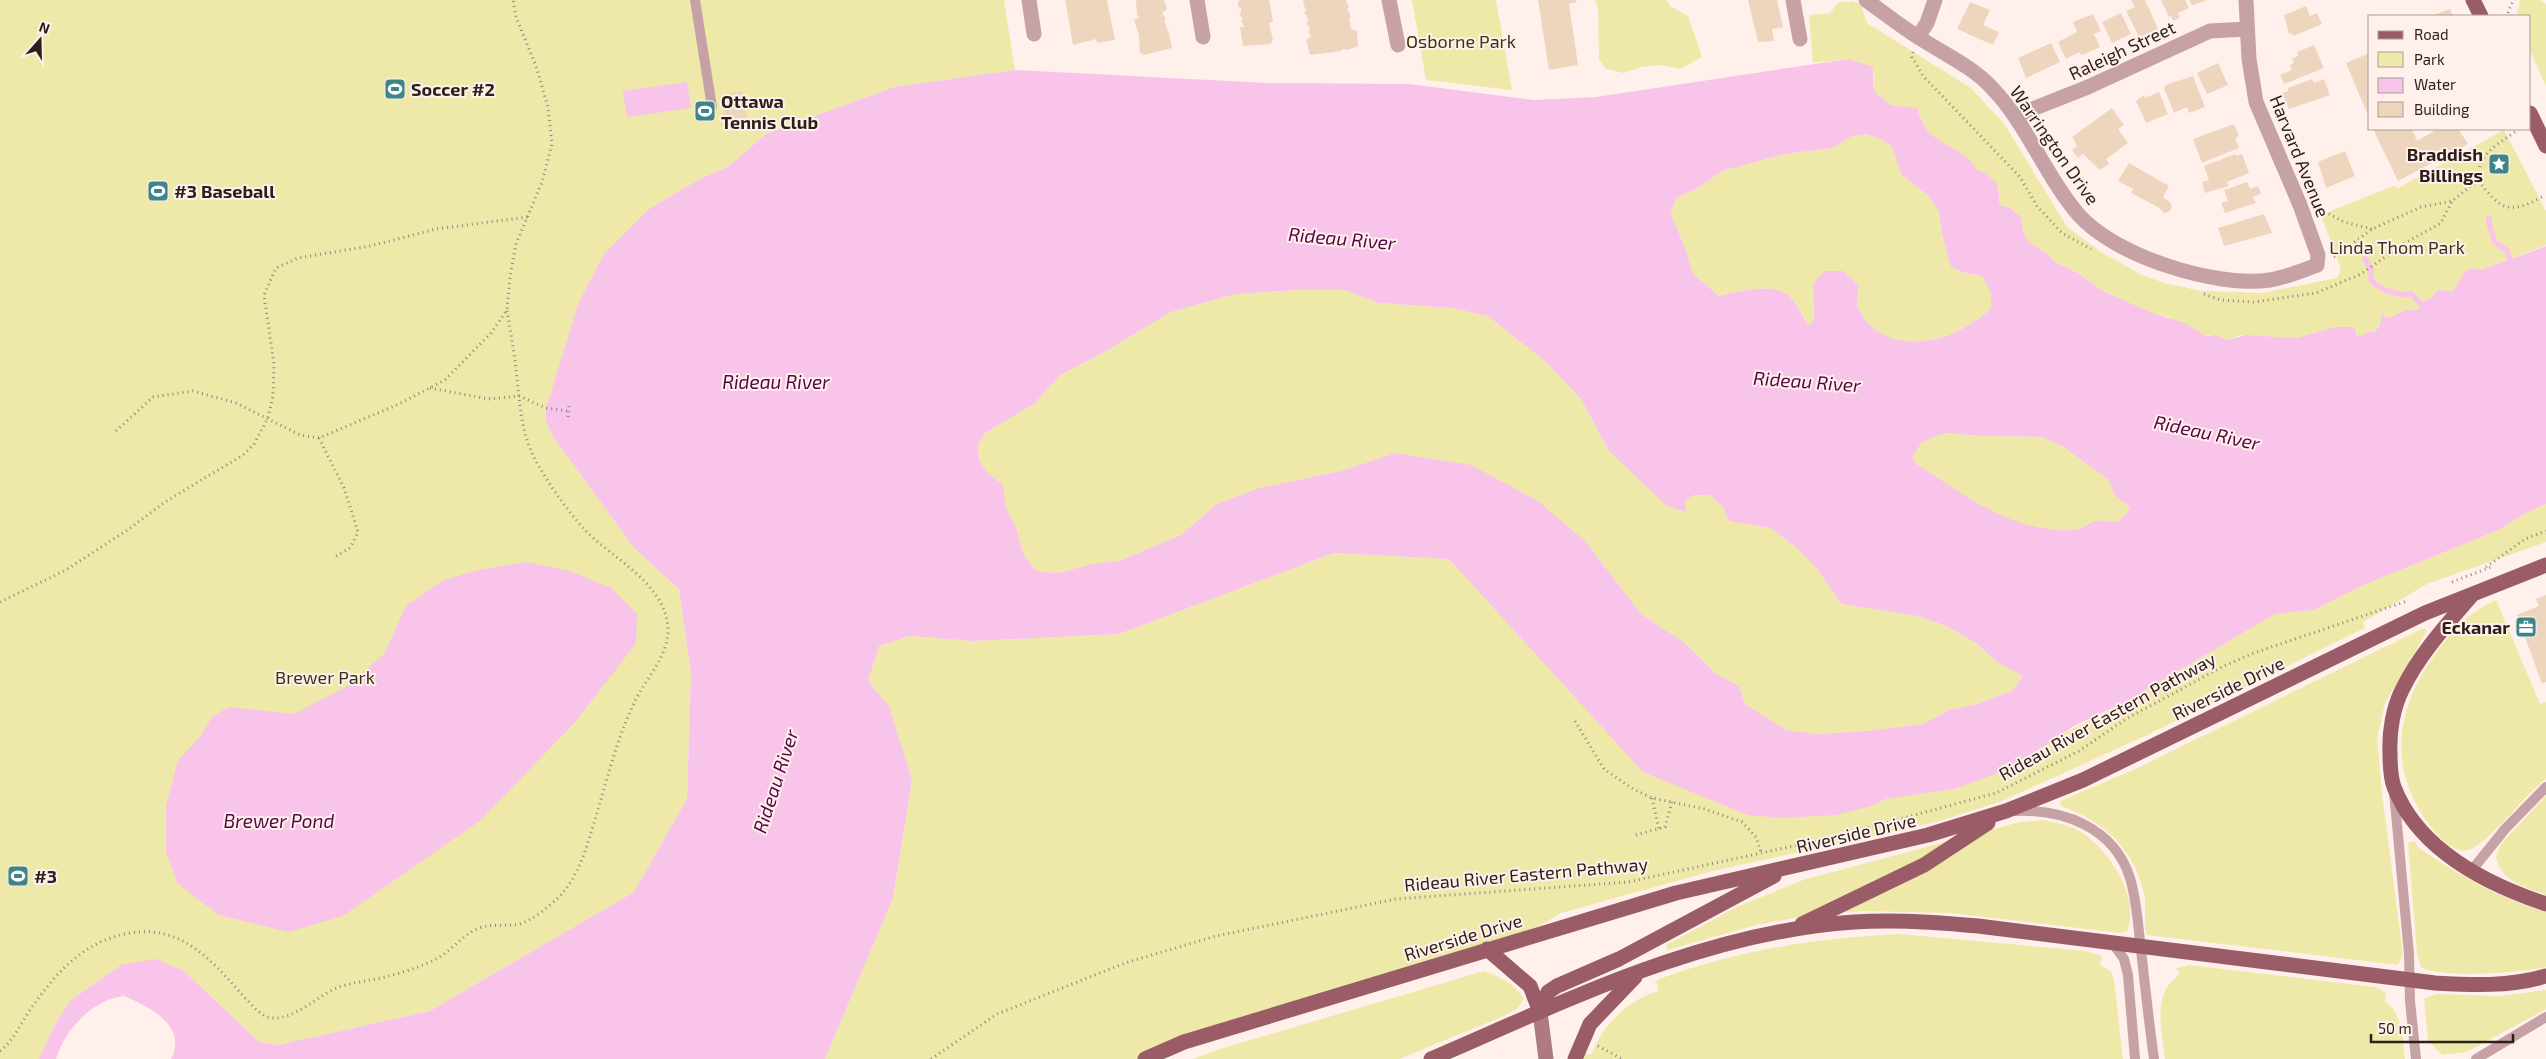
<svg xmlns="http://www.w3.org/2000/svg" width="2546" height="1059" font-family="'Exo 2',sans-serif">
  <rect width="100%" height="100%" fill="#fff0eb"/>
  <!-- green -->
  <path fill="#eee8a9" d="M0,0h1004l11,70 -121,17 -128,47 -37,32 -31,14 -49,29 -45,45 -58,154v14l8,16 81,111 44,40 12,85 -4,125 -53,93 -204,119 -152,34 -19,-3 -75,-71 -63,-6 -51,36 -17,27 -14,31h-39z
    M1412,0h84l16,90 -86,-10z
    M1595,0h72l3,6 18,10 14,41 -22,12 -20,-4 -19,2 -17,6 -18,-4 -7,-10 -1,-51z
    M2520,0h20l6,4v82l-16,-35v-35h-13z
    M1852,1l9,4 6,18 104,65 34,37 62,102 34,25 39,22 24,9 37,8 61,2 75,-15 4,-9 -20,-54 72,-29 5,2 106,-58 42,81v34l-65,25 -17,3 -11,18 -15,-1 -6,8 -11,4 -3,8h-13l-16,8 -4,-3c-6,12 -14,24 -29,19l-1,-7h-20l-38,11 -56,-3 -13,5 -18,-5 -3,1 -39,-19 -13,-3 -52,-23 -27,-19 -23,-11 -3,-5 -21,-14 -5,-8 -4,-18 -10,-8 -10,-3c0,-16 -8,-30 -25,-36 -7,-18 -32,-23 -45,-36 -7,-7 -10,-16 -13,-25l-26,-3 -15,-12 -3,-7 1,-11 -26,-16 -35,4 -4,-48 21,-2 8,-10z
    M1866,134l15,5 11,8 9,27 28,22 10,16 3,22 9,33 11,5 20,4 9,17v16c-15,12 -36,25 -55,30 -30,7 -62,0 -77,-29 -3,-6 -1,-17 0,-24l-46,-2 1,37 -6,4c-5,-9 -11,-23 -20,-30 -18,-13 -49,-3 -69,1l-26,-22 -8,-26 -14,-34 5,-16 22,-10 24,-17 63,-17 48,-6 17,-11z
    M1296,290h48l35,13 72,5 37,8 58,46 35,37 28,52 77,61 -1,-12 9,-5h16l13,12 6,14 42,7 26,20 21,22 23,34 77,12 28,10 30,17 21,19 26,14 -11,15 -35,13 -28,6 -26,14 -56,7 -50,3 -31,-4 -41,-26 -6,-18 -23,-12 -31,-31 -44,-29 -55,-72 -191,-89 -50,17 -89,19 -39,15 -36,31 -62,26 -27,3 -34,9 -21,-2 -13,-15 -8,-29 -10,-19 -3,-23 -15,-12 -9,-13 -1,-16 7,-11 49,-29 26,-29 41,-21 70,-42 65,-18z
    M1945,433l38,3 59,1 20,9 47,34 6,16 15,11c-15,24 -15,12 -35,14 -5,1 -9,6 -14,7 -6,2 -16,3 -23,2 -54,-2 -97,-38 -142,-66l-4,-7 10,-15z
    M2546,504v38l-119,42 -64,38 2,6 -220,108 -143,65 -62,20 -227,50 -109,30 -43,12 -47,28 -369,118h-320l68,-161 19,-118 -23,-74 -21,-25 11,-35 31,-10 63,5 146,-7 215,-81 116,6 107,118 314,129 15,-7 68,-10 173,-88 148,-87 39,-4 47,-24 140,-57 23,-15z
    M2496,600l44,104 6,-2v77c-20,14 -60,68 -78,71 -13,3 -25,-9 -32,-17 -51,-60 -42,-125 3,-184 15,-20 33,-39 57,-49z
    M2424,628l3,3 -42,72 -8,36 5,54 21,162 -5,10 -251,-30c-4,-13 0,-28 -3,-42 -11,-45 -40,-72 -83,-87l-1,-5 71,-30z
    M2546,796v99c-21,-8 -47,-14 -50,-39l5,-12z
    M2044,820c13,3 29,6 40,14 27,19 56,64 43,97l-6,2 -171,-20 -89,-2 -56,5 -49,9 -89,25 -1,-5 71,-38 66,-27 217,-58z
    M2415,841l3,6c38,27 83,52 128,65v55c-25,6 -104,12 -125,0l-4,-14 -9,-110z
    M1900,934l185,17 17,5 -2,9 11,6 3,8 9,80h-540l2,-6 6,2c11,-30 38,-56 68,-64l-3,-10 3,-2c79,-29 158,-41 241,-45z
    M2189,965l186,22 11,6 -1,9c17,9 18,39 20,57h-240c-2,-21 -9,-49 0,-68 3,-8 12,-11 14,-19l-4,-3z
    M1484,971c17,6 29,12 40,27l-6,10 -14,8 -105,43h-206l24,-9z
    M2546,990v19l-79,43 -25,3 -14,-15 -4,-41 12,-5 65,2z"/>
  <!-- water -->
  <path fill="#f8c4e9" fill-rule="evenodd" d="M1848,59l25,8v19l3,7 15,12 26,3c3,9 6,18 13,25 13,13 38,18 46,36l9,4 12,10 3,22 10,3 10,8 4,18 5,8 21,14 3,5 23,11 27,19 52,23 30,9 21,13 9,-1 13,5 18,-5 51,3 38,-11h20l1,8h8l3,-3h7l6,-7 2,-10 7,3 16,-8h13l3,-8 11,-4 6,-8 15,1 11,-18 6,-5 11,2 65,-24v258l-22,10 -23,15 -140,57 -47,24 -39,4 -148,87 -53,25 -65,43 -55,20 -68,10 -15,7 -35,9 -55,3 -33,-3 -105,-43 -194,-213 -115,-6 -215,81 -146,7 -63,-5 -31,10 -11,35 21,25 23,74 -19,118 -68,161h-654c17,-33 -21,-52 -47,-63 -33,4 -59,34 -68,63h-17l14,-31 17,-27 51,-36 35,-6 28,12 75,71 19,3 152,-34 204,-119 53,-93 4,-125 -12,-85 -44,-40 -81,-111 -8,-16v-14l33,-106 25,-48 45,-45 49,-29 31,-14 37,-32 128,-47 121,-17 252,13 142,1 125,16 62,-3zM1866,134l15,5 11,8 9,27 28,22 10,16 3,22 9,33 11,5 20,4 9,17v16c-15,12 -36,26 -55,30 -30,7 -62,0 -77,-29 -3,-6 -1,-17 0,-24l-16,-15h-19l-11,13 1,36 -6,5c-6,-9 -11,-23 -20,-30 -18,-13 -49,-3 -69,1l-26,-22 -8,-26 -14,-34 5,-16 22,-10 24,-17 63,-17 48,-6 17,-11zM1296,290h48l35,13 72,5 37,8 58,46 35,37 28,52 58,55 19,6 -1,-12 9,-5h16l13,12 6,14 42,7 26,20 21,22 23,34 77,12 28,10 30,17 21,19 26,14 -11,15 -35,13 -28,6 -26,14 -56,7 -50,3 -31,-4 -41,-26 -6,-18 -23,-12 -31,-31 -44,-29 -55,-72 -48,-41 -67,-36 -76,-12 -50,17 -89,19 -39,15 -36,31 -62,26 -27,3 -34,9 -21,-2 -13,-15 -8,-29 -10,-19 -3,-23 -15,-12 -9,-13 -1,-16 7,-11 49,-29 26,-29 41,-21 70,-42 65,-18zM1945,433l38,3 59,1 20,9 47,34 6,16 15,11c-15,25 -16,11 -35,14 -5,1 -9,6 -14,7 -6,2 -16,3 -23,2 -54,-3 -97,-38 -142,-66l-4,-7 10,-15z
    M687,82l4,26 -64,9 -4,-26z
    M526,562l44,9 41,17 26,26 -1,29 -22,29 -38,49 -95,99 -138,96 -55,16 -69,-17 -41,-31 -12,-32v-46l12,-46 22,-23 12,-20 17,-10 65,7 52,-27 38,-33 22,-48 36,-25 36,-11z"/>
  <g fill="none" stroke-linecap="round" stroke-linejoin="round">
    <!-- stream -->
    <path stroke="#f8c4e9" stroke-width="5.5" d="M2489,218c0,10 3,14 6,24l12,9 3,8
      M2365,259l6,11v10c10,11 27,16 41,14l9,10"/>
  </g>
  <!-- building -->
  <path fill="#edd6bd" d="M1065,0h42l8,40 -18,3 -1,-4 -23,6z
    M1136,0h28l3,9 -5,4 4,6 -2,1 3,7 -1,3 2,-1 4,19 -27,7 -5,-2 -1,-18 -5,-15 5,-3 -2,-2z
    M1239,0h30l4,22 -4,1 4,17 -3,4 -27,2 -3,-19h4l-3,-7h2l-4,-7 2,-1v-5h-3v-4z
    M1304,0h42l3,8h-2l4,9 -2,1 2,11 6,2 1,15 -10,4 -6,-1v2l-32,4 -4,-15 5,-4 -3,-5h2l-1,-5h-2l1,-7 -4,-7 2,-1 -3,-9z
    M1538,0h38l1,2 -8,2 9,61 -29,5z
    M1748,0h29l6,27 -11,2 2,12 -16,1z
    M2131,0h14l13,29 -19,8 -13,-26 9,-4z
    M2161,0h24l4,8 -11,5 2,5 -7,3 -2,-5 -2,1z
    M2189,0h19l-16,5z
    M1970,2l20,8 -7,15 16,7 -6,13 -36,-16z
    M2306,6l4,10 7,-3 5,11 -29,12 -1,-3 -3,1 -5,-19z
    M2450,9l3,7h-22z
    M2121,13l10,21 -19,9 -10,-21z
    M2093,14l8,17 -7,3 6,13 -18,8 -3,-3 -13,7 -8,-17 19,-10 -4,-10z
    M2051,43l9,19 -34,16 -8,-20z
    M2314,45l10,23 -40,16 -4,-9 12,-5 -2,-5 4,-2 -2,-4 6,-3 -1,-4z
    M2370,53v67l-24,-57z
    M2218,63l10,22 -21,9 -10,-21z
    M2193,76l12,31 -16,6 -2,-6 -13,6 -10,-25 2,-3z
    M2312,79l2,4 10,-4 6,16 -41,14 -7,-16 6,-2v-3z
    M742,91l5,27 -21,5 -5,-28z
    M2159,92l9,22 -22,9 -10,-22 8,-6 1,3z
    M2112,108l12,17 -6,4 10,14 -22,16 3,5 -9,6 -17,-16 -5,4 -6,-8 5,-4 -5,-9z
    M2234,124l5,12 -4,3 4,9 -37,15 -9,-24z
    M2373,129h39l5,12 20,-12h21l10,15 -70,37z
    M2345,151l10,25 -29,12 -8,-26z
    M2235,154l1,2 6,-2 7,19 -22,9 2,4 -24,7 -3,-11 7,-2 -5,-14z
    M2129,163l40,23 -6,11 7,5 2,5 -3,5 -5,1 -6,-6 -27,-14 2,-4 -15,-8z
    M2247,182l3,7 8,-3 3,8 -8,3 3,6 -31,10 -4,-10 7,-2 -4,-11z
    M2264,214l8,19 -48,13 -6,-18z
    M2546,595v87l-4,2 -25,-69 22,-9 -3,-7z"/>
  <g fill="none" stroke-linecap="round" stroke-linejoin="round">
    <!-- path -->
    <path stroke="#938580" stroke-width="3" stroke-dasharray="1 4" stroke-linecap="butt" d="M2508,13l5,-13
      M1913,52l-1,5 11,19 97,101 17,29 25,27 29,16
      M2515,132c-19,13 -37,22 -37,48 21,28 30,36 64,17
      M2320,209l24,13 28,7
      M2334,257l38,-28 49,-22 31,-6 26,-21
      M2204,294l16,6 34,2 62,-9 45,-19 44,-31 36,-20 11,-22
      M430,388l58,11 31,-3 27,12 22,3
      M568,417l1,-11
      M116,431l37,-34 40,-6 43,12 64,32 19,3 80,-34 46,-24 46,-47 16,-23 3,-34 6,-32 26,-62 10,-38 -4,-37 -12,-41 -20,-49 -3,-17
      M319,438l25,50 14,44 -8,16 -17,10
      M2486,567l39,-28 21,-8
      M2452,582l39,-15
      M0,602l66,-32 60,-39 39,-29 78,-47 11,-11 14,-26 5,-22 1,-32 -10,-69 12,-27 22,-10 72,-12 66,-17 92,-12
      M1575,721l29,48 29,20 19,9 53,11 37,13 14,15 5,15
      M1652,798l7,31
      M1636,835l29,-8 7,-25
      M1598,1046l24,13
      M0,1051c13,-10 19,-24 28,-38 26,-38 54,-72 102,-80 53,-9 84,30 116,66 8,8 15,18 27,19 23,1 45,-23 66,-31 15,-5 30,-6 46,-10 16,-4 36,-10 51,-18 16,-8 26,-24 43,-31 14,-5 26,-1 40,-4 13,-3 29,-17 39,-26 21,-21 28,-50 37,-78 12,-40 22,-83 41,-121 13,-26 37,-47 31,-79 -8,-39 -54,-62 -80,-88 -20,-21 -37,-46 -51,-71 -16,-29 -16,-60 -20,-91 -2,-20 -6,-40 -9,-60
      M931,1059l66,-45 128,-51 91,-27 180,-37 232,-17 202,-44 166,-45 83,-42 47,-32 98,-53 27,-12 156,-53"/>
    <!-- lane -->
    <path stroke="#c6a2a7" stroke-width="10" d="M695,0l17,107
      M2394,792l15,162 1,47 6,58
      M2015,811c48,-2 99,16 115,67 7,23 8,48 11,72 4,36 8,73 13,109
      M2472,870l33,-41 41,-42
      M2112,942l12,17 4,16 7,84
      M2476,1059l70,-42"/>
    <!-- street -->
    <path stroke="#c6a2a7" stroke-width="15" d="M1029,0l5,34
      M1197,0l6,37
      M1389,0l9,45
      M1793,0l7,39
      M1866,0c17,12 34,26 52,37 26,17 54,29 75,52 35,37 52,86 85,125 36,42 138,74 192,66 17,-3 32,-9 47,-15l1,-10 -18,-50 -44,-103 -7,-43 -3,-59
      M1918,37l9,-14 8,-23
      M2015,116l73,-29 122,-56 37,-2"/>
    <!-- secondary -->
    <path stroke="#ad7a82" stroke-width="15" d="M1540,1012l6,47"/>
    <!-- primary -->
    <path stroke="#9a5d68" stroke-width="15" d="M2473,0l8,16
      M2530,113l16,33
      M2472,595c-25,29 -53,60 -70,95 -9,18 -13,42 -12,63 0,11 0,23 4,34 24,62 92,97 152,117
      M1802,924l122,-59 64,-42
      M1487,949l43,37 10,26
      M1540,1012l8,-20 9,-6 62,-27 155,-83
      M1145,1059l39,-17 492,-149 252,-58 78,-24 77,-31 342,-167 121,-48
      M1431,1059c135,-58 273,-127 423,-137 41,-3 83,0 124,4l457,57c36,2 75,4 111,-7
      M1575,1059l15,-35 45,-47"/>
  </g>
  <!-- icons -->
  <defs>
    <g id="stadium-square" transform="scale(1.125)"><rect x="-9" y="-9" width="18" height="18" rx="4" fill="#3d8588" stroke="#fff0eb"/><path d="M0-5a6.5 5 0 1 0 0 10a6.5 5 0 1 0 0-10ZM-3.5-1.8h7v3.6h-7Z" fill="#fff"/></g>
    <g id="sight-square" transform="scale(1.125)"><rect x="-9" y="-9" width="18" height="18" rx="4" fill="#3d8588" stroke="#fff0eb"/><path d="M0-6L1.8-2.2L6-1.7L2.9 1.2L3.7 5.4L0 3.3L-3.7 5.4L-2.9 1.2L-6-1.7L-1.8-2.2Z" fill="#fff"/></g>
    <g id="office-square" transform="scale(1.125)"><rect x="-9" y="-9" width="18" height="18" rx="4" fill="#3d8588" stroke="#fff0eb"/><path d="M-6-3h4V-5.5h4V-3h4V5H-6ZM-1-4.5V-3h2v-1.5ZM-6 0V1H6V0Z" fill="#fff"/></g>
  </defs>
  <g fill-rule="evenodd">
    <use href="#stadium-square" x="395" y="89"/>
    <use href="#stadium-square" x="705" y="111"/>
    <use href="#sight-square" x="2499" y="164"/>
    <use href="#stadium-square" x="158" y="191"/>
    <use href="#office-square" x="2526" y="627"/>
    <use href="#stadium-square" x="18" y="876"/>
  </g>
  <g text-anchor="middle" dominant-baseline="central" stroke-width="4" stroke-linejoin="round" paint-order="stroke">
    <!-- park labels -->
    <g font-size="18" fill="#383414" stroke="#fff0eb">
      <text x="1461" y="41">Osborne Park</text>
      <text x="2397" y="247">Linda Thom Park</text>
      <text x="325" y="677">Brewer Park</text>
    </g>
    <!-- street labels -->
    <g font-size="18" fill="#2b1f1a" stroke="#fff0eb">
      <text transform="translate(2122 50) rotate(-25)">Raleigh Street</text>
      <text transform="translate(2055 145) rotate(55)">Warrington Drive</text>
      <text transform="translate(2300 156) rotate(68)">Harvard Avenue</text>
      <text transform="translate(2228 688) rotate(-26)">Riverside Drive</text>
      <text transform="translate(2107 716) rotate(-29)">Rideau River Eastern Pathway</text>
      <text transform="translate(1856 833) rotate(-13)">Riverside Drive</text>
      <text transform="translate(1526 874) rotate(-5)">Rideau River Eastern Pathway</text>
      <text transform="translate(1463 937) rotate(-17)">Riverside Drive</text>
    </g>
    <!-- poi labels -->
    <g font-size="18" font-weight="bold" fill="#2b1f1a" stroke="#fff0eb" text-anchor="start">
      <text x="411" y="89">Soccer #2</text>
      <text x="721" y="101">Ottawa<tspan x="721" dy="21">Tennis Club</tspan></text>
      <text x="2483" y="154" text-anchor="end">Braddish<tspan x="2483" dy="21">Billings</tspan></text>
      <text x="174" y="191">#3 Baseball</text>
      <text x="2510" y="627" text-anchor="end">Eckanar</text>
      <text x="34" y="876">#3</text>
    </g>
    <!-- water labels -->
    <g font-size="19" font-style="italic" fill="#520645" stroke="#fff0eb">
      <text transform="translate(1342 238) rotate(5)">Rideau River</text>
      <text x="776" y="381">Rideau River</text>
      <text transform="translate(1807 381) rotate(4)">Rideau River</text>
      <text transform="translate(2207 432) rotate(12)">Rideau River</text>
      <text transform="translate(775 781) rotate(-72)">Rideau River</text>
      <text x="279" y="820">Brewer Pond</text>
    </g>
  </g>
  <!-- legend -->
  <rect x="2368" y="15" width="162" height="115" fill="#fff0eb" stroke="#aa9c97"/>
  <rect x="2378" y="31" width="25" height="8" fill="#9a5d68" stroke="#aa9c97"/>
  <text x="2414" y="40" font-size="15" fill="#2b1f1a">Road</text>
  <rect x="2378" y="52" width="25" height="15" fill="#eee8a9" stroke="#aa9c97"/>
  <text x="2414" y="65" font-size="15" fill="#2b1f1a">Park</text>
  <rect x="2378" y="78" width="25" height="15" fill="#f8c4e9" stroke="#aa9c97"/>
  <text x="2414" y="90" font-size="15" fill="#2b1f1a">Water</text>
  <rect x="2378" y="102" width="25" height="15" fill="#edd6bd" stroke="#aa9c97"/>
  <text x="2414" y="115" font-size="15" fill="#2b1f1a">Building</text>
  <!-- north arrow -->
  <g transform="translate(40 40) rotate(20)" stroke="#fff0eb" stroke-width="4" paint-order="stroke">
  <path d="M0-4L9 19L0 12L-9 19Z" fill="#2b1f1a"/>
  <text y="-8" font-size="14" font-weight="bold" text-anchor="middle" fill="#2b1f1a">N</text>
  </g>
  <!-- scale -->
  <path d="M2371 1034v8h142v-8" fill="none" stroke="#2b1f1a" stroke-width="2.5"/>
  <text x="2378" y="1034" font-size="15" fill="#2b1f1a" stroke="#fff0eb" stroke-width="4" paint-order="stroke">50 m</text>
</svg>
